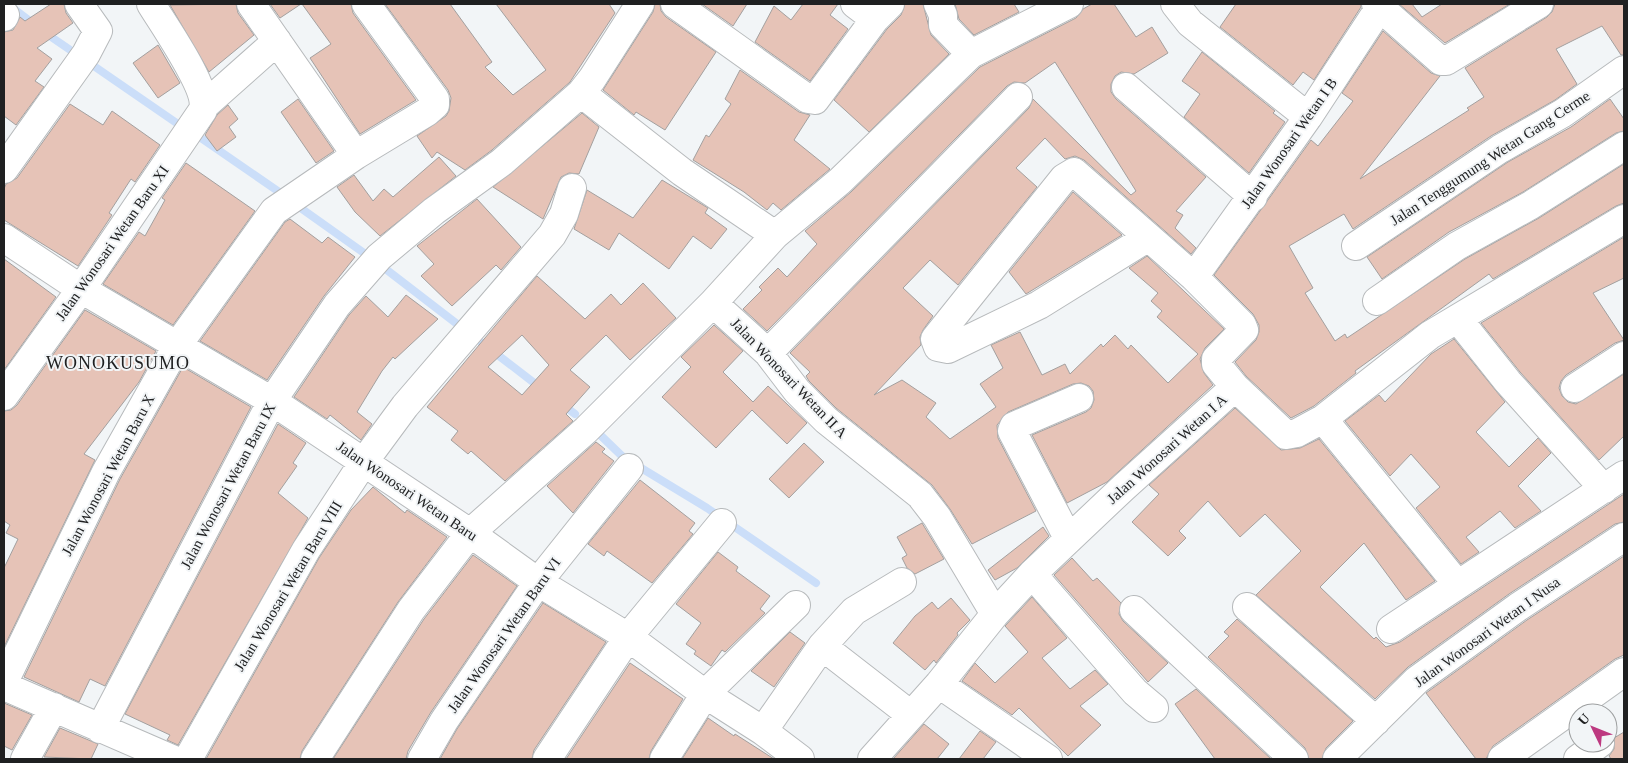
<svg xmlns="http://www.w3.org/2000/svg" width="1628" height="763" font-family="Georgia,serif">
  <rect width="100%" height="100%" fill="#f2f5f7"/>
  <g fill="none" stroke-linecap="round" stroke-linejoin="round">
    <!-- stream -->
    <path stroke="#cbdef9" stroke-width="8" d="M10,6l25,19
      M44,32l35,24
      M88,62l90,62
      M198,136l87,60
      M295,204l76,54
      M383,267l78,60
      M481,342l61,47
      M563,405l12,9
      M594,429l29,28 84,51 109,75"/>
  </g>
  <!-- building -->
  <path fill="#e6c3b7" stroke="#a3a09f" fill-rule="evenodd" d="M51,4h13l2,9 7,10 -36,25 15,11 -17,22 9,6 -28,38 -12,-9v-84l9,-2 7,-13 5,4z
    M236,4l2,9 16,22 -45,37 -39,-67z
    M270,4h31l-21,14z
    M302,4h49l2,9 63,87 -56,34 -50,-76 21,-14z
    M385,4h65l42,58 -7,5 28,28 33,-25 -50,-66h113l6,9 -45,69 -78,68 -27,20 -28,-18 -5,6 -15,-22 29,-20 3,-5 2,-13 -3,-8z
    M655,4h5l1,7 5,6 50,35 -51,78 -29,-18 -2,3 -31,-25 50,-78z
    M702,4h45l-14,22z
    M803,4h35l-8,11 18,14 -38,52 -55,-39 19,-36 17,14z
    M905,4h18l8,31 18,19 -80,78 -35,-32 53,-71 14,-14z
    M955,4h59l5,8 -45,23 -15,-16z
    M1092,4h22l22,33 16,-10 16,26 -34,21 -13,-2 -6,4 -4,8v8l5,7 90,78 -30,34 7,4 -8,13 21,20 -5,6 -107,-94 -9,-4 -10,3 -20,-21 -29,30 21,19 -79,98 -28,-25 -27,28 30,28 -10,14 -3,7 1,8 -47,50 28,-15 34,23 -10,14 24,22 46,-32 -16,-23 23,-16 -12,-23 29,-13 22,43 23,-11 5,10 31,-30 2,3 12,-12 13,14 3,-4 37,38 30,-29 -41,-37 5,-6 -11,-10 7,-8 -29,-25 18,-12 77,73 -19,19 -5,11 4,14 9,12 -106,97 -40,21 -35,-68 54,-23 5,-4 3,-8 -1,-9 -4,-5 -8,-3 -8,1 -65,28 -11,13 1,13 38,73 -64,33 -22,-35 -18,-24 -96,-77 -27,-27 -3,-5 4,-4 -20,-19 239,-245 4,-9 98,96 5,-4 -81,-129 -30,21 -11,-1 -7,4 -240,245 -24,-22 19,-19 -3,-3 19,-19 9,9 30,-33 -12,-13 46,-39 129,-125 96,-49 7,-9z
    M1236,4h125v3l-47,73 -11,-8 -10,13 -73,-58z
    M1399,4h13l10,13 20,-13h68l-65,39z
    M1555,4h69v51h-3l-19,-29 -46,23 21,35 -22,16 -64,36 -138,93 -9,-15 -55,32 24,42 -8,5 30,48 10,-7 2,4 118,-79 74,-41 85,-54v39l-8,3 -123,73 -4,-5 -134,97 1,2 -42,33 -23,12 -45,-42 -11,-14 21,-22 3,-8v-7l-6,-11 -39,-39 97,-135 7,6 35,-45 -11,-8 41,-62 48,42 9,3 -80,103 109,-69 -2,-2 17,-11 -19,-29 82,-51 5,-5z
    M158,45l22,38 -22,15 -25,-35z
    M1202,52l73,59 -2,2 12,9 -36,51 -65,-56 16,-23 -18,-13z
    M740,70l59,42 11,3 -16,25 36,29 -49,41 -8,-7 -6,7 -23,-18 -51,-32 13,-25 3,2 22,-33 -6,-5z
    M298,99l36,52 -18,12 -35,-51z
    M1610,99l14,20v12l-8,2 -93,59 -74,40 -67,47 -15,-22 141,-95 63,-35z
    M70,104l33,21 9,-14 48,34 -25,37 -4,-3 -22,34 3,2 -34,51 -74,-46v-31l2,-5 11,-6z
    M228,105l10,14 -9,8 7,10 -19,14 -12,-16 12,-20z
    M582,113l17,14 -20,47 -10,-1 -8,4 -18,42 -50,-32z
    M439,157l17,19 -76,60 -25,-24 -18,-25 17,-12 19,26 11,-12 9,8z
    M186,163l69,48 -82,114 -70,-41 36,-52 6,4 20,-36 -3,-2z
    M662,180l46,28 -3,5 22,16 -16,20 -18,-13 -24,33 -50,-36 -10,17 -35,-21 13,-39 46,28z
    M1073,192l49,43 -96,59 -17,-22z
    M477,199l44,48 -20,23 -5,-5 -44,41 -31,-30 13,-12 -17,-18z
    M290,219l32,24 6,-6 27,20 -31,39 -57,84 -67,-39 85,-119z
    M1624,237v41l-31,15 31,47 -9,3 -49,32 -5,6 -2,7 3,8 6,6 8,2 48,-30v62l-25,24 -79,-88 -39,-49z
    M4,259l52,38 -52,73z
    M537,276l48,43 26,-25 10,11 22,-22 33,35 -46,42 -24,-25 -36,35 20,17 -24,27 7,7 -68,60 -34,-30 -3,3 -17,-14 7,-9 -31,-24zM522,335l27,30 -27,30 -34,-28z
    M406,295l32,24 -43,40 -2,-2 -11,14 -25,41 15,12 -11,16 -31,-25 -3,4 -33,-22 55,-82 17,-19 22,21z
    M85,310l71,41 -17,31 -55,72 11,6 -91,187v-79l14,-29 -12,-6 4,-8 -6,-4v-110l7,-1 6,-5z
    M714,325l29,26 -20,21 30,30 15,-16 39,37 -20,21 -35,-34 -36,38 -54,-51 29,-30 -10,-10z
    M1454,339l51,63 -29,30 33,35 29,-29 13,15 -33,33 23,25 -26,17 -15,-17 -34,26 13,15 -18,12 -45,-56 24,-21 -29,-33 -21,22 -45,-55 34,-26 6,7 46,-48z
    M183,367l68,40 -146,279 -15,-7 -11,23 -55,-25 96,-198z
    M1235,408l46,42 19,-2 19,-9 116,142 -29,19 -42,-57 -44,44 54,52 2,-2 10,10 14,-5 224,-148v28l-9,2 -106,70 -101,73 -33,32 -119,-104 45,-44 -36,-37 -25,23 -32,-36 -29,30 7,7 -18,18 -36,-34 27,-28 -10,-9z
    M278,424l28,19 -13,20 4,3 -19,27 30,25 -130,227 -11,-5 3,-5 -45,-21z
    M596,442l9,7 -3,3 12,9 -41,52 -26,-27z
    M804,443l20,19 -35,36 -20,-19z
    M640,480l55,43 -6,8 4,3 -41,49 -45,-32 -3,5 -16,-12z
    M373,487l32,26 2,-3 40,27 -49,65 -96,149 -2,8h-94l113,-201 32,-48z
    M922,523l22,36 -29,15 -8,-6 -5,-10 5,-3 -10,-18z
    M1043,527l6,9 -32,32 -22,12 -7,-10z
    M718,552l20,15 -2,4 34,25 -10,13 5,4 -40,39 -3,-2 -11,16 -17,-12 2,-3 -10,-7 15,-21 -25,-19z
    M473,555l44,31 -86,126 -23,39 -2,8h-73l91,-140z
    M1624,556v99l-9,4 -122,87 -7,13h-10l-50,-66 101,-73z
    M1072,558l21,23 4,-3 24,25 -2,11 4,7 45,42 -20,19 -94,-107z
    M1032,597l35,41 -25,20 28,31 25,-19 13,14 -28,22 21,19 -33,31 -49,-48 -7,7 -50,-34 13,-18 20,20 33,-31 -23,-26z
    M951,598l19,22 -13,13 1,2 -22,28 -2,-3 -9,10 -32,-27 22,-27 17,-14 6,7z
    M543,603l63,39 -72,108 -2,9h-92l17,-30z
    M1237,619l116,102 -27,27 -4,11h-13l-4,-11 -97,-91 21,-21 -5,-4z
    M790,632l15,11 -31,44 -23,-16z
    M630,663l53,36 -32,52 -2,8h-83z
    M1196,689l75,70h-56l-40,-55z
    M4,703l28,12 -20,35 -8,-4z
    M708,718l26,18 1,-2 39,25h-92z
    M924,724l25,20 -12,15h-44z
    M60,728l38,16 -7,15 -47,-2z
    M980,731l16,11 -13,17h-24z
    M1624,732v27h-13l-2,-3 5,-7v-11z"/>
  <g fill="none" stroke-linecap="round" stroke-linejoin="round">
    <!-- minor casing -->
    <g stroke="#b7babc" stroke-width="30">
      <path id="minor" d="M251,4l105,151
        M675,4l133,95 7,1 60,-81 15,-15
        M855,4l20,15
        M938,4l5,11v10l28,29
        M1175,4l15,19 118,94
        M1376,4l65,57h5l93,-57
        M1380,7l-72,110 -114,160 48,48 2,5 -28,29v5l19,23 51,48 11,-2 26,-14 135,166
        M4,17l1,-2
        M1126,87l127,110
        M581,93l101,79 93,63
        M205,105l72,-64
        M4,169l82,-115 12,-23 -19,-27
        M4,238l77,51 191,112 198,132 68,49 90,55 77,57 58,37 37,28
        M1147,238l-108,67 -91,44 -10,-2 -3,-8 129,-161 10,-6 120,105
        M1356,246l144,-97 63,-36 61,-43
        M1377,301l80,-55 74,-41 93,-59
        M713,303l62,-68 65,-54 131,-127 98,-50
        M1458,319l50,63 96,107
        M768,353l250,-256
        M1575,388l49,-32
        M4,396l77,-107 122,-179c6,-21 -40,-86 -52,-106
        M1323,419l107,-84 194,-116
        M1068,538l-56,-107 2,-5 65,-28
        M1032,574l103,118 19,16
        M1247,607l129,114
        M1134,610l160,149
        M1391,629l233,-154
        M822,646l89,69
        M4,682l102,-210 71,-126 97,-135 82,-56 71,-43 8,-7v-6l-69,-95
        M939,684l109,75
        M4,686l168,73
        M100,729l172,-328 65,-96 42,-48 55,-46 68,-49 79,-69 11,-14 48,-75
        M763,731l59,-85 32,-35 48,-29
        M25,759l29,-52
        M188,759l118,-209 57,-87 42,-57 147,-171 12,-21 8,-26
        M315,759l96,-149 59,-77 116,-103 127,-127 55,50 29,38 29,29 94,75 17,22 58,97
        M422,759l22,-38 94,-139 91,-114
        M547,759l81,-122 94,-114
        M664,759l41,-65 91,-89
        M872,759l67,-75 56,-70 37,-40 92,-87 111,-100
        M1337,759l80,-79 101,-73 106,-70
        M1502,759l122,-87
        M1578,759l22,-16"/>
    </g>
    <!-- minor -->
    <use href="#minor" stroke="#fff" stroke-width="28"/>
  </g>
  <g text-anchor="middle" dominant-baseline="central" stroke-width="4" stroke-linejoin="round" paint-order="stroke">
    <!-- street labels -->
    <g font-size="15" fill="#1f2021" stroke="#f2f5f7">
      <text transform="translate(1289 143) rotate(-55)">Jalan Wonosari Wetan I B</text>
      <text transform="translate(1490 158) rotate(-33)">Jalan Tenggumung Wetan Gang Cerme</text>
      <text transform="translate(112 243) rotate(-55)">Jalan Wonosari Wetan Baru XI</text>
      <text transform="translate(789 378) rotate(46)">Jalan Wonosari Wetan II A</text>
      <text transform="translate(1167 449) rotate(-42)">Jalan Wonosari Wetan I A</text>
      <text transform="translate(108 475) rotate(-62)">Jalan Wonosari Wetan Baru X</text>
      <text transform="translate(228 486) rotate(-62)">Jalan Wonosari Wetan Baru IX</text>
      <text transform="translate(407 491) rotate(34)">Jalan Wonosari Wetan Baru</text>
      <text transform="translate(288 586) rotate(-59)">Jalan Wonosari Wetan Baru VIII</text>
      <text transform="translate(1487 632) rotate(-36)">Jalan Wonosari Wetan I Nusa</text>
      <text transform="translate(504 635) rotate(-55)">Jalan Wonosari Wetan Baru VI</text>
    </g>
    <!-- quarter labels -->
    <g font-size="18" letter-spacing="1" fill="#1f2021" stroke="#f2f5f7">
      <text x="118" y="363">WONOKUSUMO</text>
    </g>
  </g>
  <!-- border -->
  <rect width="1628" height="763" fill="none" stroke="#1f2021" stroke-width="10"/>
  <!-- north arrow -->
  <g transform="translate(1593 728) rotate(313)"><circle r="24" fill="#f2f5f7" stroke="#9ea0a1"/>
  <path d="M0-4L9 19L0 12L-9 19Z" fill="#bd3980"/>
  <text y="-8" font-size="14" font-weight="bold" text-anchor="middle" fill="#1f2021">U</text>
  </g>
</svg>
